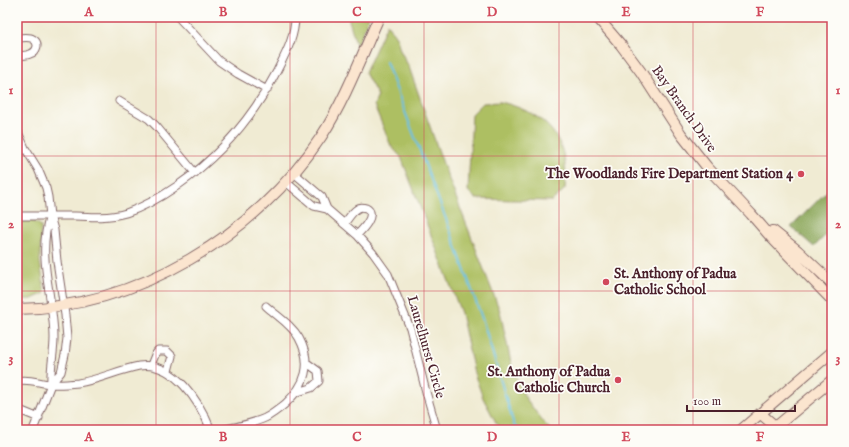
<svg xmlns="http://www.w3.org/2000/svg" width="849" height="447" font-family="'IM FELL English',serif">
  <rect width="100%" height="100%" fill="#fdfcf7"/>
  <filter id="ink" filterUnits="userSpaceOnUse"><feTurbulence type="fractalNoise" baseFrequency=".025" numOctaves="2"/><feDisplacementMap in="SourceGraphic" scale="8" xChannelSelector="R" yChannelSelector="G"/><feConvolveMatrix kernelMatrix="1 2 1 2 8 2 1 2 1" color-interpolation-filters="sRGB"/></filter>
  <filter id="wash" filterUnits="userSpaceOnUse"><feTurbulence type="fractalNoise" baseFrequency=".012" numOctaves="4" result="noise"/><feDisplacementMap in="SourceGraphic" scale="16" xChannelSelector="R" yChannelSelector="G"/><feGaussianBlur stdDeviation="0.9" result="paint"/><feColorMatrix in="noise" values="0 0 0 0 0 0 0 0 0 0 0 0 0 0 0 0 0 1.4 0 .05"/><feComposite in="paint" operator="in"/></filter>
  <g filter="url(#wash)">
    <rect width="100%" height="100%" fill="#f0ebd3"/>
    <!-- green -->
    <path fill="#adbf62" stroke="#7c6f46" d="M348,17h21l-12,30z
      M387,24l10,14 3,12 9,17 36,102 55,142 13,61 12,25 18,25 8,8h-51l-17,-32 -9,-25 -13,-60 -60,-156 -10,-11 -17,-41 4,-9 -13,-23z
      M501,102c47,12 69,37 64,87l-13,12 -76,-2 -8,-8 4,-77 11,-11z
      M17,221c8,0 18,-2 24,5l-1,36 5,31 -13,6 -15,1z"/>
    <!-- forest -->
    <path fill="#8aa658" stroke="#6a6242" d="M832,186v43l-18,18 -23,-20z"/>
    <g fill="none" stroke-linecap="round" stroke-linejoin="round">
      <!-- stream -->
      <path stroke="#67c2e5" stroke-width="2" d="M386,62l60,157 37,102 31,104 4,5"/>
    </g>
  </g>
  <g filter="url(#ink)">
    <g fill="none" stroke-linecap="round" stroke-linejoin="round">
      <!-- street casing -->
      <g stroke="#846666" stroke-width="9">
        <path id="street" d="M178,17l41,44 19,13 29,16
          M17,38c5,0 12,-2 16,1 7,4 4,13 -3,15 -4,2 -9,1 -13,2
          M119,101l30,18 8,8 38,46
          M17,130l8,18 13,21 8,19 2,9 2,19 4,14 3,31 8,54 2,23 -2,17 -4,17 -10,12 -18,46
          M294,173l28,24 5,12 30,26 16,18 15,21 22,54 16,64 11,38
          M286,182l28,24 13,3
          M17,216c19,0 38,0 58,0 17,1 34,2 51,-3 18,-6 35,-16 51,-27 43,-30 76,-69 100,-115 9,-18 18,-34 18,-54
          M50,216c-14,39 4,82 4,122 0,16 -4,30 -3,46
          M344,224c4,-5 8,-12 13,-15 2,-2 6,-2 9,-1 12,6 -4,22 -9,27
          M151,365l4,-10 3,-4h9l5,5 -4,15
          M17,381c11,-3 22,2 33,3 9,1 19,0 28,-1 21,-3 40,-13 61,-17 35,-6 61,37 72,64
          M298,392l13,-4 8,-7 -1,-10 -11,-8
          M17,409l22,9
          M221,430c14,-3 31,-6 44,-12 8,-4 14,-9 20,-14 21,-19 28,-40 14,-66 -7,-13 -22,-22 -33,-32"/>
      </g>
      <!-- secondary casing -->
      <g stroke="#846666" stroke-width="12">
        <path id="secondary" d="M597,17l24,28 20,27 40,62 26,33 44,47 20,23 61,63
          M773,231l25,20 34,32
          M17,309c120,-1 239,-74 304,-172 24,-37 40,-80 58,-120
          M761,414l15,13
          M741,430l91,-78
          M772,430l60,-50"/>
      </g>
      <!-- street -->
      <use href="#street" stroke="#fff" stroke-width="7"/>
      <!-- secondary -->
      <use href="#secondary" stroke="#fbe5cf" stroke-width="10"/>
    </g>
  </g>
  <!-- grid -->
  <path fill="none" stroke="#d1495b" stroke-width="1" stroke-opacity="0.55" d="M156,17v413M290,17v413M424,17v413M559,17v413M693,17v413M17,156h815M17,291h815"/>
  <!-- markers -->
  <g fill="#d1495b" stroke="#fdfcf7" stroke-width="1.5">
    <circle cx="801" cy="174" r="4"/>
    <circle cx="606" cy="282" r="4"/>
    <circle cx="618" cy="380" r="4"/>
  </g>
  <g text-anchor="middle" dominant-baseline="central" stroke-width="3.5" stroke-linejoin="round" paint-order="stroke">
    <!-- street labels -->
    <g font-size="14" fill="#4a1f2b" stroke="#fdfcf7">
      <text transform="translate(684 109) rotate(55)">Bay Branch Drive</text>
      <text transform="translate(426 347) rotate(74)">Laurelhurst Circle</text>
    </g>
    <!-- poi labels -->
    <g font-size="14" font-weight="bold" fill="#4a1f2b" stroke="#fdfcf7" text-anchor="end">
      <text x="793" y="174">The Woodlands Fire Department Station 4</text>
      <text x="614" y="274" text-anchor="start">St. Anthony of Padua<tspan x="614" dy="16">Catholic School</tspan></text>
      <text x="610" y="372">St. Anthony of Padua<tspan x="610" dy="16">Catholic Church</tspan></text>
    </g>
  </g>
  <!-- margin -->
  <rect width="849" height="447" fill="none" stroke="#fdfcf7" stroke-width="44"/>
  <!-- scale -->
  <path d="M687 405v6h108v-6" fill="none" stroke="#4a1f2b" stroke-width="2"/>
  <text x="693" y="405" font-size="12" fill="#4a1f2b" stroke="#fdfcf7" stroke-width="3" paint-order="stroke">100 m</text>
  <rect x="22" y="22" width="805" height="403" fill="none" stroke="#d1495b" stroke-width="1.5"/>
  <g font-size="13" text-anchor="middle" font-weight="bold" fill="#d1495b">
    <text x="89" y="16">A</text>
    <text x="223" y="16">B</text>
    <text x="357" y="16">C</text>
    <text x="492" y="16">D</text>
    <text x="626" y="16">E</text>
    <text x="760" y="16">F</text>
    <text x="11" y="94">1</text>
    <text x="838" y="94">1</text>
    <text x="11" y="228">2</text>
    <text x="838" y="228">2</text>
    <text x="11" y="362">3</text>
    <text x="838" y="362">3</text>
    <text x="89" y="441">A</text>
    <text x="223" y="441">B</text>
    <text x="357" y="441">C</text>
    <text x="492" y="441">D</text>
    <text x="626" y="441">E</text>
    <text x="760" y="441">F</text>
  </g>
</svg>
